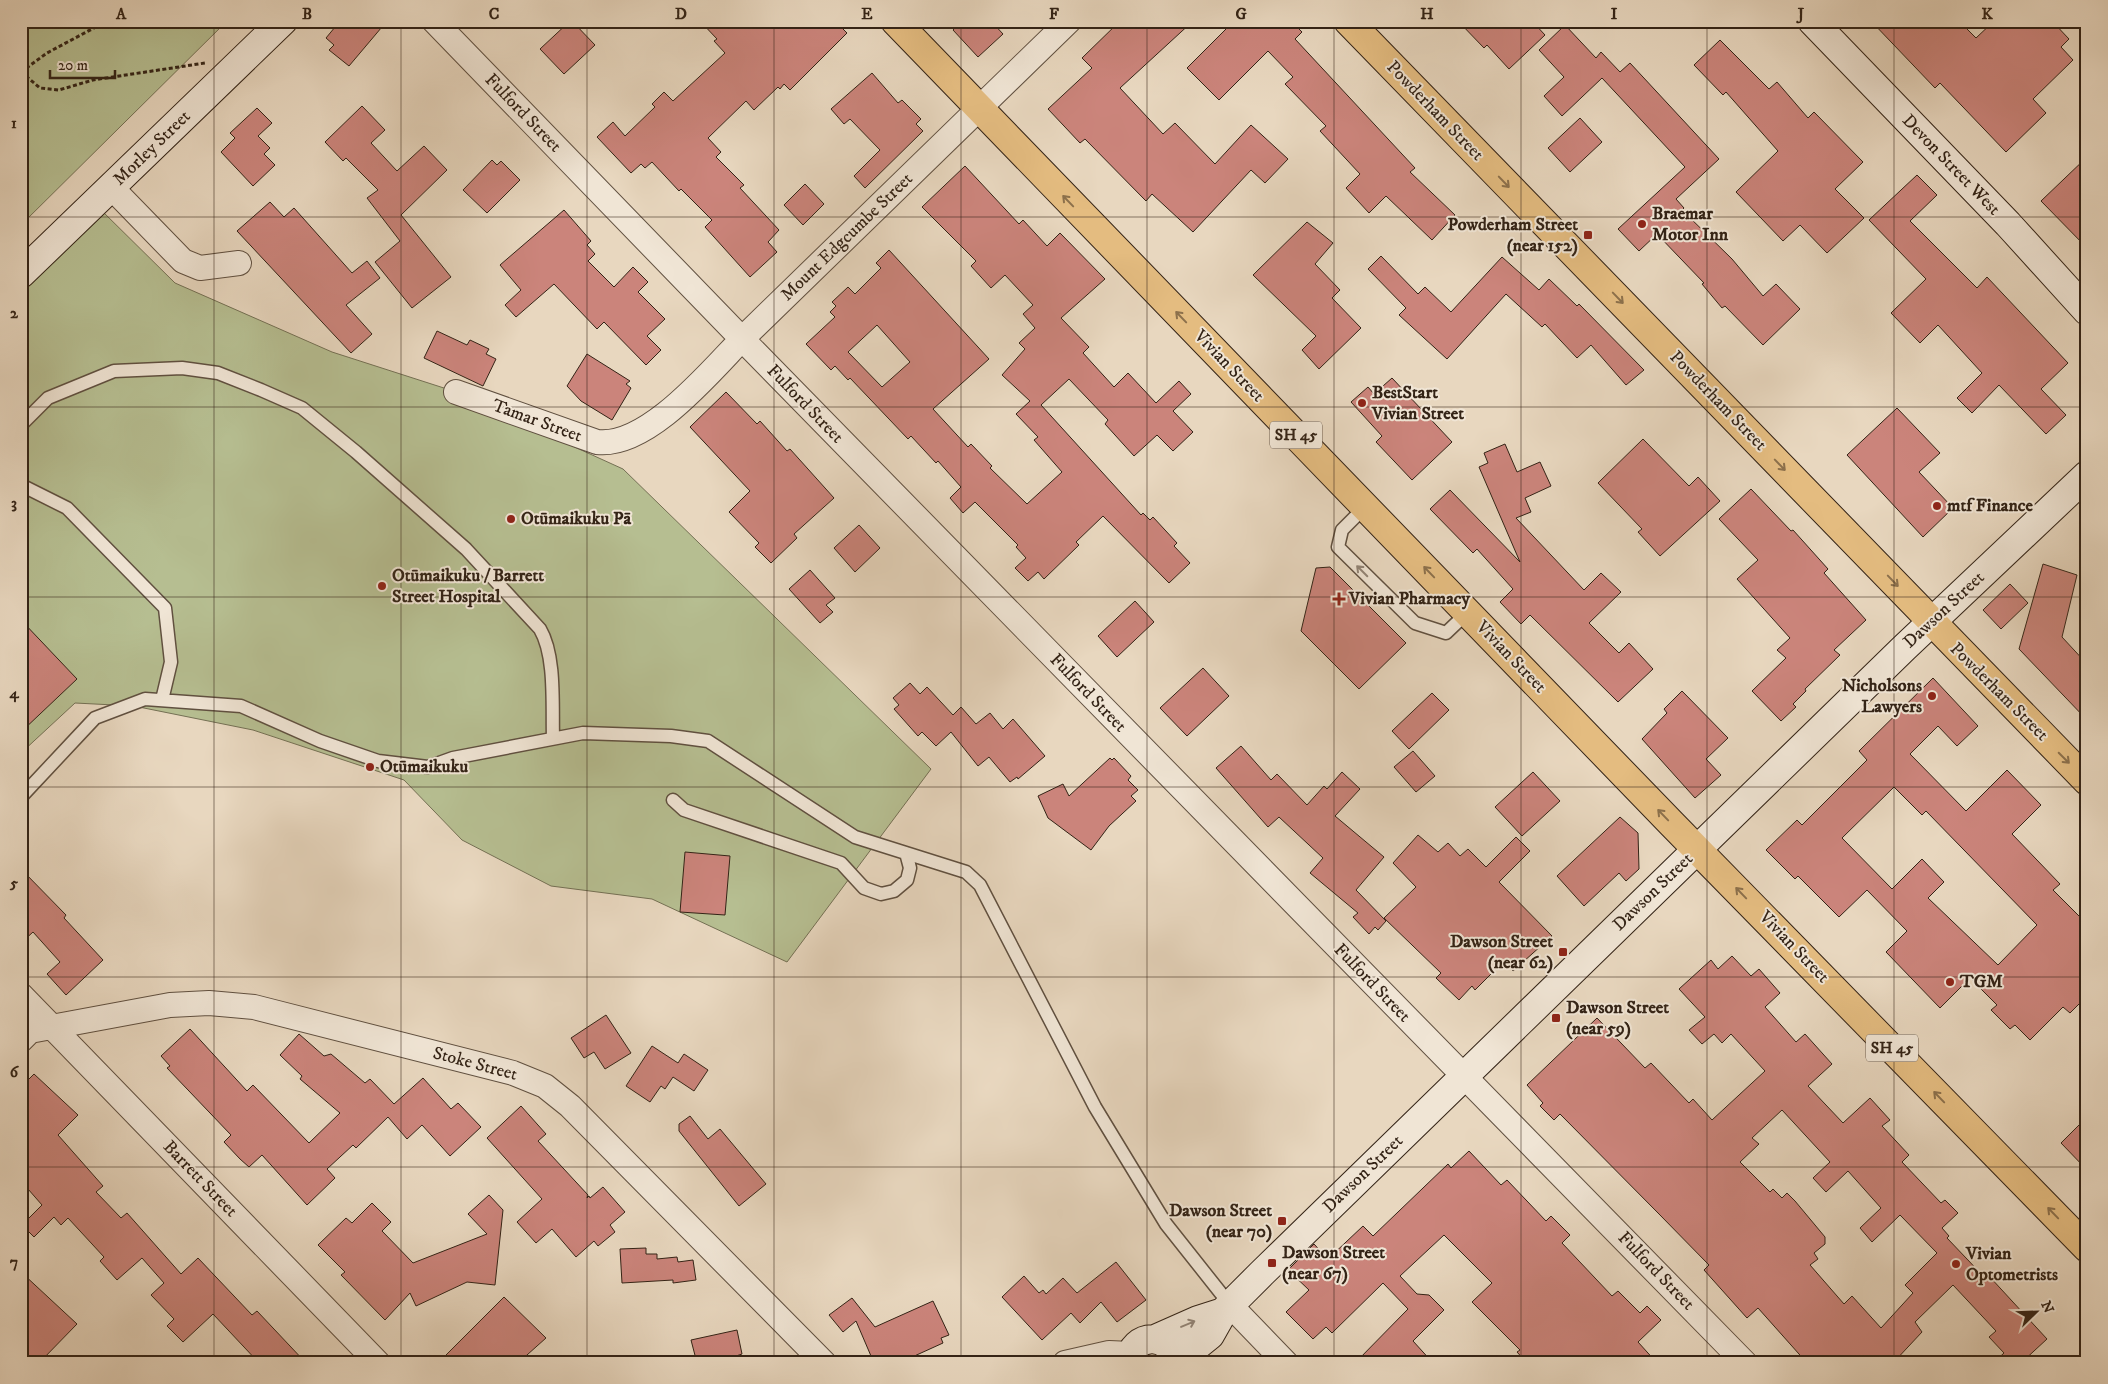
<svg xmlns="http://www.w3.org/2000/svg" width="2108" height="1384" font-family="'IM FELL DW Pica',serif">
  <rect width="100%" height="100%" fill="#e8d7bf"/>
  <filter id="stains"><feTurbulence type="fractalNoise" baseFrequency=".004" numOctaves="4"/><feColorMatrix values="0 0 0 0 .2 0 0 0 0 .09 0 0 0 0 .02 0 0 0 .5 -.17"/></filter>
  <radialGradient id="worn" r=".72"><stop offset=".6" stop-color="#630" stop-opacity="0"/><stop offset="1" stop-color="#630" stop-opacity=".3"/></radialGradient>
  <!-- green -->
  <path fill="#b6be91" stroke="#747054" d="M21,21h206l-206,204z
    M97,206l78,77 157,69 115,37 176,80 308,300 -144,193 -135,-63 -101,-13 -89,-46 -58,-60 -151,-50 -119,-24 -59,-3 -54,50v-470z"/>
  <!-- building -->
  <path fill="#cb847b" stroke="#332316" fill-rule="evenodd" d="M340,21h47l-38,45 -20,-16 5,-5 -8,-7z
    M570,21h2l23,24 -31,29 -24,-25z
    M700,21h135l12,12 -57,57 -6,-6 -4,5 -2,-2 -24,23 -8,-9 -38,37 13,14 -5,5 28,28 -4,3 39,42 -11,12 9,10 -27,25 -45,-50 7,-7 -31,-31 -2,2 -27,-29 -7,6 -4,-4 -10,9 -34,-36 16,-15 12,14 30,-29 -3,-3 12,-12 9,9 52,-48 -11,-12 3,-2z
    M962,21h29l12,13 -25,23 -25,-27z
    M1120,21h73l-73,67 43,46 12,-11 40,41 36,-39 37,34 -23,24 -14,-13 -58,62 -41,-38 -6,7 -61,-62 -5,4 -32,-34 44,-41 -10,-10z
    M1234,21h57l11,11 -7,7 120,129 -5,4 45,43 -23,25 -46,-44 -17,17 -23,-25 14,-14 -40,-43 6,-5 -41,-42 8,-7 -25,-26 -49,49 -32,-32z
    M1458,21h74l13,14 -36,34 -22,-24 -3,3z
    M1871,21h88l17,17 18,-17h58l17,18 -8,8 12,13 -40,39 13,14 -40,39 -66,-69 -5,5z
    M1565,25l31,33 5,-6 19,20 10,-9 89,96 -43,40 8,9 -2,2 50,49 31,37 13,-12 24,25 -37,36 -38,-39 -3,2 -20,-24 2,-1 -47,-49 -18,17 -21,-22 67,-62 -83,-89 -40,38 -18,-20 20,-19 -25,-27z
    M1720,40l49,49 8,-7 31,36 6,-6 49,50 -28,27 29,29 -37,35 -27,-28 -17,16 -47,-49 42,-41 -52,-59 -3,3 -29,-30z
    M872,73l26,30 4,-3 19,19 -5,5 7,7 -58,57 -11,-12 26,-26 -30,-31 -6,5 -13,-15z
    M362,106l23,24 -14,13 26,28 27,-25 23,24 -46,45 50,62 -39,31 -37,-46 25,-21 -33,-43 11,-8 -32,-32 -3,3 -18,-19z
    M257,108l15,15 -14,13 12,12 -6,6 11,11 -22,21 -32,-34 14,-14 -5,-5z
    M1580,118l22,24 -32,30 -22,-24z
    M2087,157v91l-46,-47z
    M492,160l5,5 4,-4 19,19 -33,33 -24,-23z
    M965,166l54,58 4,-4 24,26 13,-13 45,46 -44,39 28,29 -6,6 31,34 14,-14 28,30 23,-22 12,13 -18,17 20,21 -20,19 -16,-16 -23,21 -29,-32 3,-4 -39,-41 -28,26 100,110 2,-2 7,7 3,-3 24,26 -3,3 16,17 -21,20 -66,-67 -27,26 3,3 -35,34 -6,-7 -10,9 -13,-13 11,-10 -10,-11 2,-2 -43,-43 -12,11 -13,-15 11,-11 -23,-26 -2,2 -25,-27 -3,3 -58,-61 -2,2 -13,-14 -4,4 -25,-26 29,-27 -5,-5 6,-6 -4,-4 16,-15 7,7 26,-26 -5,-5 13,-13 100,109 -56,50 35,38 3,-3 21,22 -2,2 37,36 35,-32 -28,-32 4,-3 -22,-23 14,-13 -28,-26 23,-26 -6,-6 16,-15 -12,-14 10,-9 -28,-30 -14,13 -20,-22 5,-5 -54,-54zM877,325l33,37 -28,25 -34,-35z
    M1917,175l20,20 -27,26 67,67 10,-11 81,86 -27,26 25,26 -20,19 -47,-49 -27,28 -15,-15 25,-25 -44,-48 -18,18 -29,-30 35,-34 -57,-59z
    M805,184l19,20 -21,21 -19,-20z
    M270,202l14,15 10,-9 58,65 15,-12 13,17 -34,27 26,29 -21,19 -114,-122z
    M564,210l27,31 -4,4 8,9 -7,7 26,26 19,-20 15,15 -10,10 27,27 -18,17 14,14 -15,15 -42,-43 -7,7 -43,-45 -38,33 -11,-12 16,-15 -21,-25z
    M1307,222l26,21 -18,21 25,26 -8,8 29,30 -42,41 -17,-19 14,-14 -63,-61z
    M1381,256l37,38 7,-7 26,25 51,-55 37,33 10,-11 28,27 2,-2 65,66 -18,15 -35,-40 -14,13 -32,-34 -3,3 -36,-33 -59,65 -48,-44 7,-7 -38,-39z
    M437,331l30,14 3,-5 19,9 -3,5 10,5 -13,27 -59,-28z
    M587,354l43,27 -4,3 5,4 -19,32 -31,-19 -14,-15z
    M1392,378l60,64 -40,38 -36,-38 6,-6 -31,-34 17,-15 6,7z
    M726,392l31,32 3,-3 27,30 3,-2 44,49 -40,36 3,4 -26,25 -16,-16 4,-4 -30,-31 21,-21 -60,-64z
    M1897,408l43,45 -21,19 34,36 -30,29 -76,-82z
    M1643,439l46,47 9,-9 22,24 -60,55 -22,-24 4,-3 -44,-46z
    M1505,444l12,28 23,-10 11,24 -26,12 6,14 -15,6 68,72 17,-17 20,19 -32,31 30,30 10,-10 24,26 -35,33 -88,-87 -9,9 -21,-22 13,-13 -36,-40 -4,4 -43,-44 20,-19 70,72 -41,-95 9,-4 -4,-10z
    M1751,489l40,42 2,-1 35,39 -4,4 42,47 -32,30 6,5 -35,34 1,2 -13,13 3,3 -15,14 -29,-30 34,-33 -9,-8 13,-12 -53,-59 21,-19 -39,-41z
    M859,525l21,23 -25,24 -21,-24z
    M2043,564l34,11 -15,62 25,27v56l-68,-71z
    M1330,567l76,76 -47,46 -58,-58 15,-63z
    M810,570l25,28 -9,7 7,7 -13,11 -31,-34z
    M2010,584l18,19 -27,26 -18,-19z
    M1135,601l19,21 -37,35 -19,-21z
    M21,620l56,59 -56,53z
    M1203,668l26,28 -42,40 -27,-28z
    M1933,678l45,48 -21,20 -19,-20 -28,28 56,57 41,-41 34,35 -29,29 48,50 -7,6 34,34v72l-17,17 -7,-6 -33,33 -15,-15 -5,4 -19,-19 6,-5 -27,-27 -30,30 -54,-56 21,-21 -40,-41 -28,27 -41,-41 -3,3 -29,-29 31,-30 5,5 65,-65 -8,-9zM1894,787l28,28 4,-4 111,114 -39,40 -70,-67 16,-16 -22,-23 -30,30 -50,-51z
    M910,683l10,11 7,-7 26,28 8,-8 15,17 14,-11 13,16 10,-10 32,37 -27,23 -1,-2 -7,5 -21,-25 -11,9 -27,-34 -15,14 -14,-14 -4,4 -24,-27 5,-4 -6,-7z
    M1682,691l46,47 -22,21 15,16 -26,23 -53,-59 25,-26 -3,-4z
    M1432,693l17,17 -40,39 -17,-18z
    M1241,746l30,34 6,-6 30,31 17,-19 3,3 15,-17 18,17 -25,27 49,41 -28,33 30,31 -8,9 -3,-3 -6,7 -16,-17 5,-4 -48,-40 13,-15 -44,-41 -11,10 -52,-59z
    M1413,751l22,25 -19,16 -22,-25z
    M1110,758l2,2 2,-2 17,18 -3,4 10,10 -7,6 5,5 -27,25 -18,24 -43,-32 -10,-22 25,-12 6,12z
    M1533,772l27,29 -38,35 -27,-29z
    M1620,817l18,16 1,36 -13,12 -7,-8 -35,33 -27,-30z
    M1418,835l20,17 10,-9 12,13 8,-7 18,18 30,-30 14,14 -31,31 53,54 -39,35 -9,-10 -29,29 -3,-4 -13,14 -23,-22 5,-5 -57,-55 32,-31 -23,-24z
    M685,852l45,4 -5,59 -45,-3z
    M21,869l45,46 -2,3 39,42 -37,35 -19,-21 13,-12 -27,-30 -12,11z
    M1732,956l19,20 8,-7 21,24 -15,14 31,35 9,-8 27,30 -24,22 35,37 27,-25 20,22 -8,6 27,29 -7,7 39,41 4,-3 13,13 -16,15 7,8 -2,2 39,41 3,-3 58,63 -26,24h-28l11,-10 -15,-16 7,-6 -43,-46 -38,37 7,10 -29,31h-86l-49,-55 -11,10 -43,-48 5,-5 -50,-51 -99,-100 -6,6 -14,-14 3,-3 -16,-18 70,-67 48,50 6,-5 38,40 4,-4 19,21 53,-49 -34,-37 -9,9 -8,-9 -12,10 -13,-14 16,-13 -26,-28 32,-29 7,9zM1782,1110l48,52 -17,16 13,14 22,-21 33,37 -21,20 12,14 28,-27 37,38 -32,32 8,8 -32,35 -29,-32 -8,8 -34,-39 8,-6 -4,-6 11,-9v-7l-30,-36 -8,-8 -5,5 -9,-9 -3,3 -30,-30 19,-18 -7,-6z
    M606,1015l25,38 -26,16 -11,-17 -10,6 -13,-20z
    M190,1029l57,62 6,-6 56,58 31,-30 -40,-34 2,-3 -22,-21 19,-21 25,22 7,-2 34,29 5,-4 24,25 29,-26 28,31 7,-6 23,24 -31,29 -28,-31 -15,14 -19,-22 -32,31 -3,-3 -26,24 8,9 -28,27 -45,-50 -13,12 -9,-8 -16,-17 7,-7 -64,-67 3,-2 -9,-10z
    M652,1046l26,17 6,-9 24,16 -14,21 -21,-14 -8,12 -4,-3 -11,16 -24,-16z
    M34,1074l44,41 -20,20 45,51 -7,6 25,26 6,-5 54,61 17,-16 54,57 5,-4 49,52h-47l-46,-49 -30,28 -16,-16 7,-7 -23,-24 13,-12 -22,-25 -25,22 -17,-19 4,-4 -36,-39 -7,7 -7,-8 -20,20 -12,-12 20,-20 -21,-24v-94z
    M521,1106l25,28 -8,7 50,54 -1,3 2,-2 1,2 13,-11 22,25 -15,13 5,7 -17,14 -4,-5 -18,16 -24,-28 -16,14 -19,-21 25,-23 -55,-61z
    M690,1116l18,23 12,-10 46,55 -27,22 -60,-75v-7z
    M2087,1117v53l-26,-27z
    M1469,1151l32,34 6,-5 39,41 5,-5 19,19 -8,8 50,53 6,-5 22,22 7,-7 14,14 -23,22 19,21h-130l-10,-11 3,-2 -48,-48 20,-19 -48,-48 -44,41 17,18 12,1 15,15 -31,31 20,22h-78l53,-54 -25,-26 -51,50 -6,-6 -13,12 -27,-27 23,-22 -21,-20 26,-26 14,15 35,-33 10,10 75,-72 3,4z
    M489,1195l14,15 -8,75 -28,-3 -51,24 -6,-13 -25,27 -44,-45 4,-3 -27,-27 28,-27 6,5 20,-20 19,19 -9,9 31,32 74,-29 -19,-20z
    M646,1248v6h11v5l20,-2 1,5 15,-2 3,20 -23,3v-3l-51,3 -2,-34z
    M1116,1262l30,38 -29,22 -16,-20 -21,21 -9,-10 -29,27 -40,-43 22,-21 15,17 4,-3 3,4 17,-16 14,15z
    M21,1272l56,52 -38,39h-18z
    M504,1297l42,41 -28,25h-80z
    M852,1298l23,29 58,-26 16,34 -8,3 2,5 -44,20h-25l-18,-42 -13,11 -14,-17z
    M737,1330l5,24 -6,2 1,7h-40l-6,-23z"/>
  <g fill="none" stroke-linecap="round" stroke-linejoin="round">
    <!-- lane casing -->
    <g stroke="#605040" stroke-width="15">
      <path id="lane" d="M21,425l27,-27 66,-27 68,-3 36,5 43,17 41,18 54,44 110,97 74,80c16,27 12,77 13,109
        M21,485l46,23 98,100 6,54 -9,38
        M1366,506l-24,24 -4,17 77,76 31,10 22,-21
        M21,797l74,-79 50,-19 96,7 79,35 58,20 50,6 25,-9 130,-25 88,3 37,5 147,96 111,35 14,13 115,222 71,117 65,82
        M673,800l11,10 157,53 23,25 17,6 13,-3 13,-11 3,-12 -4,-15"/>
    </g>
    <!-- street casing -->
    <g stroke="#605040" stroke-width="26">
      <path id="street" d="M434,21l308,318 1003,1024
        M111,187l72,74 17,7 39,-5
        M456,392l141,50c50,6 112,-69 145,-103l327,-318
        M21,995l357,368
        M21,1040l9,-9 140,-26 39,-2 45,4 259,66 32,13 25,20 254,257
        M1231,1306l55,57
        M1065,1363l44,-10 22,1"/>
    </g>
    <!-- secondary casing -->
    <g stroke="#332316" stroke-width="30">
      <path id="secondary" d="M1812,21l196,203 79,87
        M21,274l262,-253
        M1155,1339l43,-19 25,-8
        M1129,1363c3,-32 43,-31 48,0
        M1181,1363l8,-11 21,-17 13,-23 39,-39 642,-625 183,-173"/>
    </g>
    <!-- primary casing -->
    <g stroke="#332316" stroke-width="30">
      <path id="primary" d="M895,21l777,803 415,424
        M1348,21l739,760"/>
    </g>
    <!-- path -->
    <path stroke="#332316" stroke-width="3" stroke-dasharray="4 2.5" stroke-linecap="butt" d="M21,72l19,16 19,2 34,-10 112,-17
      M21,72l26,-19 60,-32"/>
    <!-- lane -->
    <use href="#lane" stroke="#f0e5d5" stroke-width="12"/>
    <!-- street -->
    <use href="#street" stroke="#f0e5d5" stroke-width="24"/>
    <!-- secondary -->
    <use href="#secondary" stroke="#f0e5d5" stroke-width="28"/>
    <!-- primary -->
    <use href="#primary" stroke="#e4bc80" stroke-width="28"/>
  </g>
  <!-- one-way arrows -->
  <defs><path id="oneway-shaft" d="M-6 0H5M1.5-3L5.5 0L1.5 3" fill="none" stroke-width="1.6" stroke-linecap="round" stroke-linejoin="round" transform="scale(1.25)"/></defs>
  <g stroke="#8c704b">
    <use href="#oneway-shaft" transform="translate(1504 182) rotate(46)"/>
    <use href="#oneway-shaft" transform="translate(1068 201) rotate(-134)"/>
    <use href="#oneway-shaft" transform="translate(1618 298) rotate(46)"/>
    <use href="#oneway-shaft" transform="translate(1181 317) rotate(-134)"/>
    <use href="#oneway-shaft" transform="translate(1780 465) rotate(46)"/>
    <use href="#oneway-shaft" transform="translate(1429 572) rotate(-134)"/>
    <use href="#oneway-shaft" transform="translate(1893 581) rotate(46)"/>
    <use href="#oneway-shaft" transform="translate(2064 758) rotate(45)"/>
    <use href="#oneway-shaft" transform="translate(1663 815) rotate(-134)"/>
    <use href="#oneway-shaft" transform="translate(1741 893) rotate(-134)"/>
    <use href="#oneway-shaft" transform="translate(1939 1097) rotate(-134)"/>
    <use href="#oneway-shaft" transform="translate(2053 1213) rotate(-134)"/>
  </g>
  <g stroke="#928476">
    <use href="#oneway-shaft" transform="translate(1362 571) rotate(-135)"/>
    <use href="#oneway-shaft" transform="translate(1188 1324) rotate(-23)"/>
  </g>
  <!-- grid -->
  <path fill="none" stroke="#332316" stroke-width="1" stroke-opacity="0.55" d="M214,21v1342M401,21v1342M587,21v1342M774,21v1342M961,21v1342M1147,21v1342M1334,21v1342M1521,21v1342M1707,21v1342M1894,21v1342M21,217h2066M21,407h2066M21,597h2066M21,787h2066M21,977h2066M21,1167h2066"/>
  <!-- markers -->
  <g fill="#8f2418" stroke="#f0e5d5" stroke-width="2">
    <circle cx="1642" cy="224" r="5"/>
    <rect x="1583" y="230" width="10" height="10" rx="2.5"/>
    <circle cx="1362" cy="403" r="5"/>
    <circle cx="1937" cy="506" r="5"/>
    <circle cx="511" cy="519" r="5"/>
    <circle cx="382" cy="586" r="5"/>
    <path d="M1336.5 591.5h5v5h5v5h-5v5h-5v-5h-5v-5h5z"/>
    <circle cx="1932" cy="696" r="5"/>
    <circle cx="370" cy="767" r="5"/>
    <rect x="1558" y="947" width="10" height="10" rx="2.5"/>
    <circle cx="1950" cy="982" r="5"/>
    <rect x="1551" y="1013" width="10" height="10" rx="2.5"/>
    <rect x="1277" y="1216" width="10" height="10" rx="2.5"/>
    <rect x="1267" y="1258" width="10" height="10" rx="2.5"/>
    <circle cx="1956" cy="1264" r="5"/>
  </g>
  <g text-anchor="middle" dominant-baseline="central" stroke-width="4" stroke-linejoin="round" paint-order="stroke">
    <!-- shield labels -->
    <g fill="#f0e5d5" stroke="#6c5d4f" stroke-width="1">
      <rect x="1270" y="421.5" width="52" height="27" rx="4"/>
      <rect x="1866" y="1034.5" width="52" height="27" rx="4"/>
    </g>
    <g font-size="16" font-weight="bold" fill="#332316">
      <text x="1296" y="435">SH 45</text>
      <text x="1892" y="1048">SH 45</text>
    </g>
    <!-- street labels -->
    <g font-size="18" fill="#332316" stroke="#f0e5d5">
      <text transform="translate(1435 111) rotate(46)">Powderham Street</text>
      <text transform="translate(523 113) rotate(46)">Fulford Street</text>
      <text transform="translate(152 148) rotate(-44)">Morley Street</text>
      <text transform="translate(1951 165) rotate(46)">Devon Street West</text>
      <text transform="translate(847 237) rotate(-44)">Mount Edgcumbe Street</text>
      <text transform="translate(1229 366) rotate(46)">Vivian Street</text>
      <text transform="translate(1718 401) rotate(46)">Powderham Street</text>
      <text transform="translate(805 404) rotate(46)">Fulford Street</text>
      <text transform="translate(537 421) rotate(20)">Tamar Street</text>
      <text transform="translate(1944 610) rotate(-43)">Dawson Street</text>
      <text transform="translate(1511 657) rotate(46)">Vivian Street</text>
      <text transform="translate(1999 692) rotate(45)">Powderham Street</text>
      <text transform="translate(1088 693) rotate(46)">Fulford Street</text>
      <text transform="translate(1653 892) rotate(-44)">Dawson Street</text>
      <text transform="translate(1794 947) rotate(46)">Vivian Street</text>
      <text transform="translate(1372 983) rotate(46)">Fulford Street</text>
      <text transform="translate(475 1064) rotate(15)">Stoke Street</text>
      <text transform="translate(1363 1174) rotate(-44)">Dawson Street</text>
      <text transform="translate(200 1179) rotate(46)">Barrett Street</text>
      <text transform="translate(1656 1271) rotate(46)">Fulford Street</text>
    </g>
    <!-- poi labels -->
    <g font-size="18" font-weight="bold" fill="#332316" stroke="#f0e5d5" text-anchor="start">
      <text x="1652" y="214">Braemar<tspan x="1652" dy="21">Motor Inn</tspan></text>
      <text x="1578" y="225" text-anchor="end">Powderham Street<tspan x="1578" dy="21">(near 152)</tspan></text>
      <text x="1372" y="393">BestStart<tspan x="1372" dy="21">Vivian Street</tspan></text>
      <text x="1947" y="506">mtf Finance</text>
      <text x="521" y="519">Otūmaikuku Pā</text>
      <text x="392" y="576">Otūmaikuku / Barrett<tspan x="392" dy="21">Street Hospital</tspan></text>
      <text x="1349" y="599">Vivian Pharmacy</text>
      <text x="1922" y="686" text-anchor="end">Nicholsons<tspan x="1922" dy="21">Lawyers</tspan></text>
      <text x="380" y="767">Otūmaikuku</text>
      <text x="1553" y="942" text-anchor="end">Dawson Street<tspan x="1553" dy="21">(near 62)</tspan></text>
      <text x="1960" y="982">TGM</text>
      <text x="1566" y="1008">Dawson Street<tspan x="1566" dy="21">(near 59)</tspan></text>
      <text x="1272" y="1211" text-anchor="end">Dawson Street<tspan x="1272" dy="21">(near 70)</tspan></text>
      <text x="1282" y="1253">Dawson Street<tspan x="1282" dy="21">(near 67)</tspan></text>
      <text x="1966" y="1254">Vivian<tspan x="1966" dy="21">Optometrists</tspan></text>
    </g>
  </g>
  <!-- margin -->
  <rect width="2108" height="1384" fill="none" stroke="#e8d7bf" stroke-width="55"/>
  <!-- north arrow -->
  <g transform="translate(2036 1312) rotate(67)" stroke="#f0e5d5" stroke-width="4" paint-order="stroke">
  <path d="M0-4L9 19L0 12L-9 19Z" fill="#332316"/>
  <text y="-8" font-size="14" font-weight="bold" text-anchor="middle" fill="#332316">N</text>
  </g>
  <!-- scale -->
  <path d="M50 70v8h65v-8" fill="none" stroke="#332316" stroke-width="2.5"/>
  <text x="58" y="70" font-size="15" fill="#332316" stroke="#f0e5d5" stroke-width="4" paint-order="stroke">20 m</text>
  <rect x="28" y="28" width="2052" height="1328" fill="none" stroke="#332316" stroke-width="2"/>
  <g font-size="16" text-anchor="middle" font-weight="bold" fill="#332316">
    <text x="121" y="19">A</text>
    <text x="307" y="19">B</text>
    <text x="494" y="19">C</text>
    <text x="681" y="19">D</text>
    <text x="867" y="19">E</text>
    <text x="1054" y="19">F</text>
    <text x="1241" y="19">G</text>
    <text x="1427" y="19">H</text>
    <text x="1614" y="19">I</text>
    <text x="1801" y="19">J</text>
    <text x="1987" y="19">K</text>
    <text x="14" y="128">1</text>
    <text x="14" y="318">2</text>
    <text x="14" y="508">3</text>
    <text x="14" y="698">4</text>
    <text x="14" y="888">5</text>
    <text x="14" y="1077">6</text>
    <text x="14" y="1267">7</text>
  </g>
  <rect width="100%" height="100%" filter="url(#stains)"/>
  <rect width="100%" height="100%" fill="url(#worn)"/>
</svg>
